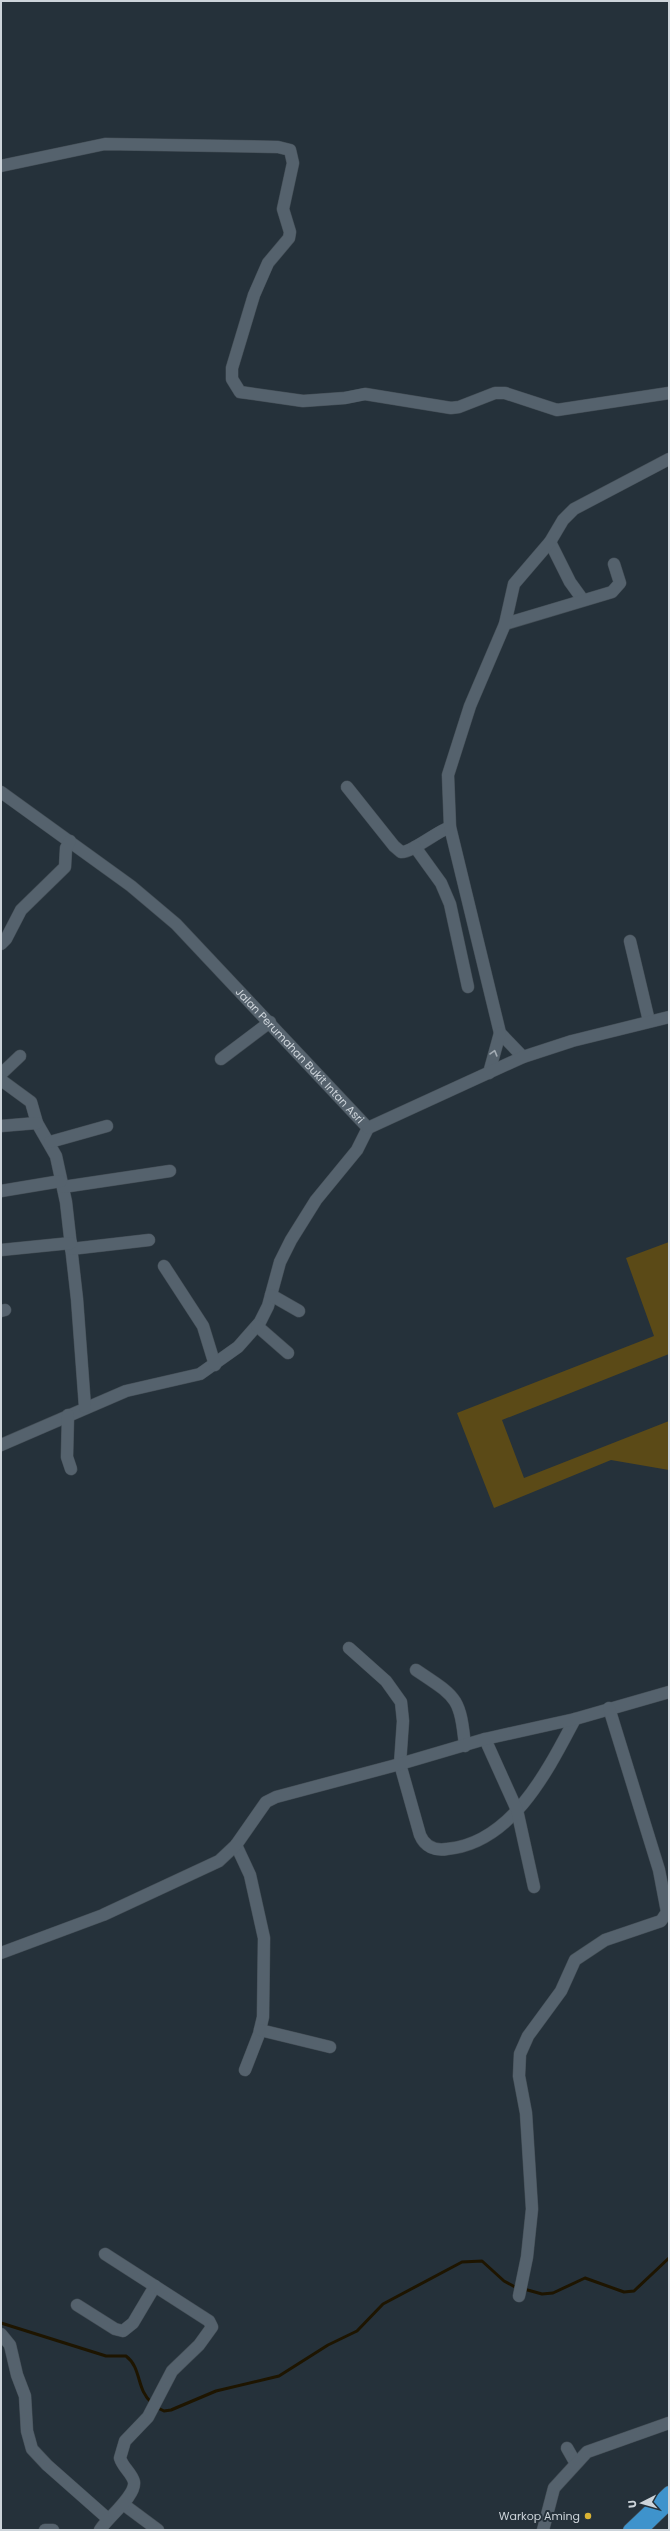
<svg xmlns="http://www.w3.org/2000/svg" width="670" height="2531" font-family="Poppins,sans-serif">
  <rect width="100%" height="100%" fill="#25313a"/>
  <!-- green -->
  <path fill="#5b4a17" d="M669,1242v112l-167,66 22,58 145,-57v49l-58,-10 -117,48 -37,-95 197,-77 -28,-78z"/>
  <g fill="none" stroke-linecap="round" stroke-linejoin="round">
    <!-- stream -->
    <path stroke="#1e1500" stroke-width="3" d="M524,2289l18,5 11,-1 32,-15 39,14 10,-1 35,-33
      M1,2323l105,33h20c16,12 10,34 26,47
      M156,2407l8,4 7,-1 45,-19 63,-15 49,-31 29,-14 26,-27 79,-42 20,-1 22,20 13,7"/>
    <!-- minor casing -->
    <g stroke="#434d55" stroke-width="13">
      <g id="minor">
        <path d="M1,166l104,-22 173,3 12,3 3,13 -10,46 7,23 -1,6 -21,25 -14,32 -22,73v11l8,13 63,9 42,-3 20,-4 86,14 8,-1 36,-14h10l52,17 112,-17"/>
        <path d="M550,542l20,40 13,18"/>
        <path d="M505,624l107,-32 8,-9 -6,-19"/>
        <path d="M347,787l47,59 7,6c10,1 35,-20 49,-25"/>
        <path id="s1" d="M1,792l130,94 45,38 192,204 -11,22 -41,50 -25,40 -11,22 -12,44 -8,16 -22,25 -38,27 -74,17 -125,54"/>
        <path d="M415,847l26,36 9,21 18,83"/>
        <path d="M630,941l19,80"/>
        <path d="M1,944l5,-5 15,-29 44,-43 1,-19 4,-7"/>
        <path d="M523,1057l-23,-24 -50,-206 -2,-52 22,-69 35,-82 9,-40 36,-42 13,-22 11,-11 95,-50"/>
        <path d="M221,1059l49,-37"/>
        <path d="M489,1073l11,-40"/>
        <path d="M1,1074l19,-18"/>
        <path d="M1,1080l30,22 6,21 19,33 10,46 11,97 8,108"/>
        <path d="M1,1126l36,-3"/>
        <path d="M368,1128l155,-71 49,-16 97,-24"/>
        <path d="M50,1142l57,-16"/>
        <path d="M63,1187l107,-16"/>
        <path d="M1,1191l60,-10"/>
        <path d="M71,1249l78,-9"/>
        <path d="M1,1250l70,-7"/>
        <path d="M164,1266l39,60 12,39"/>
        <path d="M271,1295l28,16"/>
        <path d="M1,1311l4,-1"/>
        <path d="M257,1326l31,27"/>
        <path d="M68,1415l-1,42 4,12"/>
        <path d="M349,1648l37,33 15,21 2,19 -3,43 20,71c5,12 15,16 27,14 65,-6 101,-79 128,-130"/>
        <path d="M416,1670c40,27 44,26 49,76"/>
        <path d="M485,1739l32,71 17,77"/>
        <path d="M236,1845l14,30 14,63 -1,79 -4,17 -14,36"/>
        <path d="M1,1953l102,-38 116,-54 17,-16 30,-43 10,-5 124,-33 85,-25 90,-20 94,-27"/>
        <path d="M260,2030l70,17"/>
        <path d="M519,2296l8,-39 5,-48 -6,-96 -7,-37 1,-22 8,-18 33,-45 14,-31 30,-20 56,-19 6,-9 -8,-42 -50,-162"/>
        <path d="M77,2305l38,24 8,2 10,-8 22,-37"/>
        <path d="M1,2334l9,11 7,30 8,21 2,35 5,18 15,16 60,53"/>
        <path d="M567,2448l8,14"/>
        <path d="M123,2504l35,26"/>
        <path d="M45,2530h8"/>
        <path d="M100,2530c7,-12 36,-34 34,-48 -2,-9 -11,-14 -14,-24l5,-17 23,-24 24,-46 27,-26 13,-18 -3,-6 -104,-67"/>
        <path d="M543,2530l11,-42 33,-36 82,-29"/>
      </g>
    </g>
    <!-- highway casing -->
    <g stroke="#434d55" stroke-width="13">
      <path id="highway" d="M629,2530l40,-38
        M642,2530l27,-26"/>
    </g>
    <!-- minor -->
    <use href="#minor" stroke="#55626d" stroke-width="12"/>
    <!-- highway -->
    <use href="#highway" stroke="#3e93cc" stroke-width="12"/>
  </g>
  <!-- one-way arrows -->
  <defs><path id="oneway-chevron" d="M-2-3.5L2.5 0L-2 3.5" fill="none" stroke-width="1.6" stroke-linecap="round" stroke-linejoin="round"/></defs>
  <use stroke="#a3acb4" href="#oneway-chevron" transform="translate(494 1053) rotate(-74)"/>
  <!-- markers -->
  <circle fill="#dab334" stroke="#25313a" stroke-width="1.5" cx="588" cy="2516" r="4"/>
  <g text-anchor="middle" dominant-baseline="central" stroke-width="4" stroke-linejoin="round" paint-order="stroke">
    <!-- street labels -->
    <g font-size="11" fill="#cdd4da" stroke="#25313a">
      <text stroke="none"><textPath href="#s1" startOffset="400">Jalan Perumahan Bukit Intan Asri</textPath></text>
    </g>
    <!-- poi labels -->
    <g font-size="11" fill="#cdd4da" stroke="#25313a" text-anchor="end">
      <text x="580" y="2516">Warkop Aming</text>
    </g>
  </g>
  <!-- border -->
  <rect width="670" height="2531" fill="none" stroke="#cdd4da" stroke-width="4"/>
  <!-- north arrow -->
  <g transform="translate(642 2503) rotate(264)" stroke="#25313a" stroke-width="3" paint-order="stroke">
  <path d="M0-3L7 15L0 10L-7 15Z" fill="#cdd4da"/>
  <text y="-6" font-size="11" font-weight="bold" text-anchor="middle" fill="#cdd4da">U</text>
  </g>
</svg>
